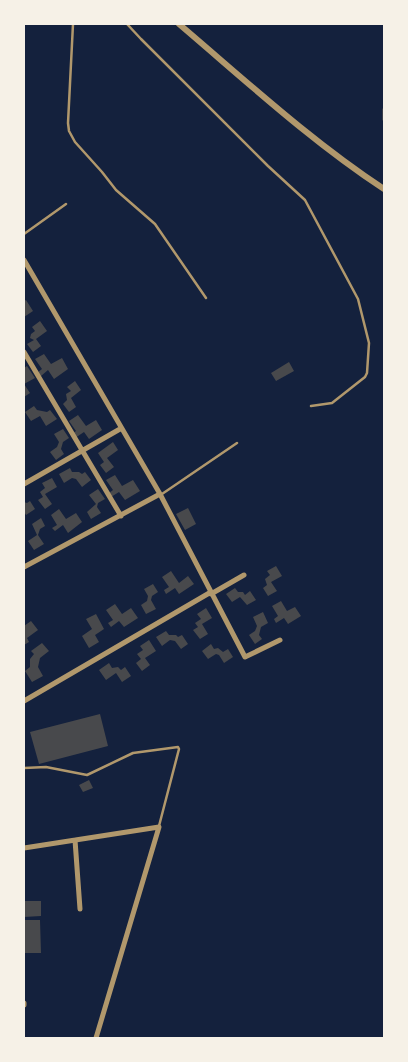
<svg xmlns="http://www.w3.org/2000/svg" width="408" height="1062" font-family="'Work Sans',sans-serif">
  <rect width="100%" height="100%" fill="#14213d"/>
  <!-- building -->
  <path fill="#48494c" d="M26,300l7,11 -9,6v-16z
    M40,321l7,10 -11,8 5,7 -8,6 -6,-8 7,-4 -4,-2 1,-4 4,-3 -3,-4z
    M44,354l7,10 11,-6 6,11 -14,10 -6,-9 -7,6 -4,-3 5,-4 -7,-10z
    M289,362l5,9 -18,10 -5,-8z
    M27,366l8,12 -11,6 6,9 -6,4v-29z
    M75,381l6,9 -10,8 5,9 -7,5 -6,-8 4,-4 -1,-6 5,-3 -4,-4z
    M34,406l3,4 10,2 3,-2 7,9 -11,7 -6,-10 -9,5 -6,-9z
    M78,415l8,11 10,-6 6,10 -13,9 -5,-7 -9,6 -2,-5 3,-2 -7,-10z
    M63,429l6,9 -6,4 -2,7 3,5 -8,6 -6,-8 7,-5 2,-5 -5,-8z
    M113,442l5,8 -11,8 7,9 -8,6 -6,-8 4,-3 -6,-9z
    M70,468l2,4h7l3,2 3,-2 6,8 -9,7 -6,-8 -4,-1 -8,5 -5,-9z
    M115,475l7,11 11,-6 7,11 -15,9 -6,-8 -8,5 -2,-4 4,-3 -7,-10z
    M52,478l5,9 -12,7 7,10 -7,5 -7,-9 5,-3 -3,-5 5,-4 -3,-5z
    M98,489l7,10 -7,4 -1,4 4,6 -10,6 -4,-7 9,-8 -7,-9z
    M30,501l5,8 -9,6 -2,-3v-10l3,1z
    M188,508l8,16 -11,6 -9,-16z
    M59,509l7,10 10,-6 6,9 -14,11 -5,-8 -8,6 -3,-3 5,-3 -6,-10z
    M41,518l4,8 -5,3 -2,6 6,9 -10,6 -6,-9 9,-6 -5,-11z
    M276,566l6,10 -11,6 6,9 -9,5 -5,-8 4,-3 -2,-6 5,-4 -3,-4z
    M171,571l8,12 9,-7 6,8 -15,10 -4,-6 -9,6 -2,-4 5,-3 -7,-10z
    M153,584l5,8 -6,4 -1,4 5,9 -10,5 -5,-9 6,-4 1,-5 -4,-7z
    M235,588l3,4h5l2,3 5,-4 6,9 -9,5 -7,-8 -8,5 -6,-8z
    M281,601l6,10 8,-4 6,9 -13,8 -4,-6 -8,5 -2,-4 4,-3 -6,-10z
    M115,604l7,10 9,-6 7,10 -14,9 -5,-6 -8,6 -3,-4 5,-3 -7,-10z
    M206,608l6,10 -10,6 6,10 -8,5 -7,-9 5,-3 -3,-4 6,-4 -4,-5z
    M263,612l5,11 -7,4 -2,8 3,4 -7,5 -6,-9 6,-4 2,-5 -4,-9z
    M96,614l8,15 -9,6 4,7 -10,6 -7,-12 10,-7 -6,-10z
    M31,621l7,9 -11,8 2,4 -5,3v-19z
    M166,631l3,4h7l2,2 4,-2 6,9 -7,5 -6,-8 -5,-1 -8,6 -6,-9z
    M149,640l7,11 -11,7 5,7 -8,6 -6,-8 5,-4 -4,-5 6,-4 -3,-4z
    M42,643l7,8 -9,7 -2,9 5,9 -11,6 -7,-11 5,-4v-8l4,-5 -3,-3z
    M211,644l3,5 4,-1 5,4 5,-3 5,8 -9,6 -5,-8 -3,-1 -8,5 -6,-8z
    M109,663l3,5 6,-1 3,3 4,-3 6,9 -9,6 -6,-9 -10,7 -7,-10z
    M100,714l8,32 -69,18 -9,-32z
    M89,780l4,8 -10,4 -4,-7z
    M24,901h17v15l-17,1z
    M24,920h16l1,33h-17z"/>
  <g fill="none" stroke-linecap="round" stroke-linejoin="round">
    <!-- service -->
    <path stroke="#b1986c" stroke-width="2.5" d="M73,24l-5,99 1,8 6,11 27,30 14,18 39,34 51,74
      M127,24l14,15 127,127 37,34 53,99 11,44 -2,30 -2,4 -33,26 -21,3
      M384,109v11
      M24,234l42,-30
      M162,494l75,-51
      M24,768l22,-1 41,8 46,-22 45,-6 1,2 -20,77"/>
    <!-- minor -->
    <path stroke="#b1986c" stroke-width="5" d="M24,260l136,234 85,163 35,-17
      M24,352l97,164
      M24,484l96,-55
      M24,567l136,-73
      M211,594l33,-19
      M24,701l187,-109
      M75,840l5,69
      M24,848l135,-21 -63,211
      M24,1003v2"/>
    <!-- tertiary -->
    <path stroke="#b1986c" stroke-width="6" d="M179,24c67,57 132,117 205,165"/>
  </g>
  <!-- border -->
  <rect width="408" height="1062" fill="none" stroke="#f6f1e7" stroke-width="50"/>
</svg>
